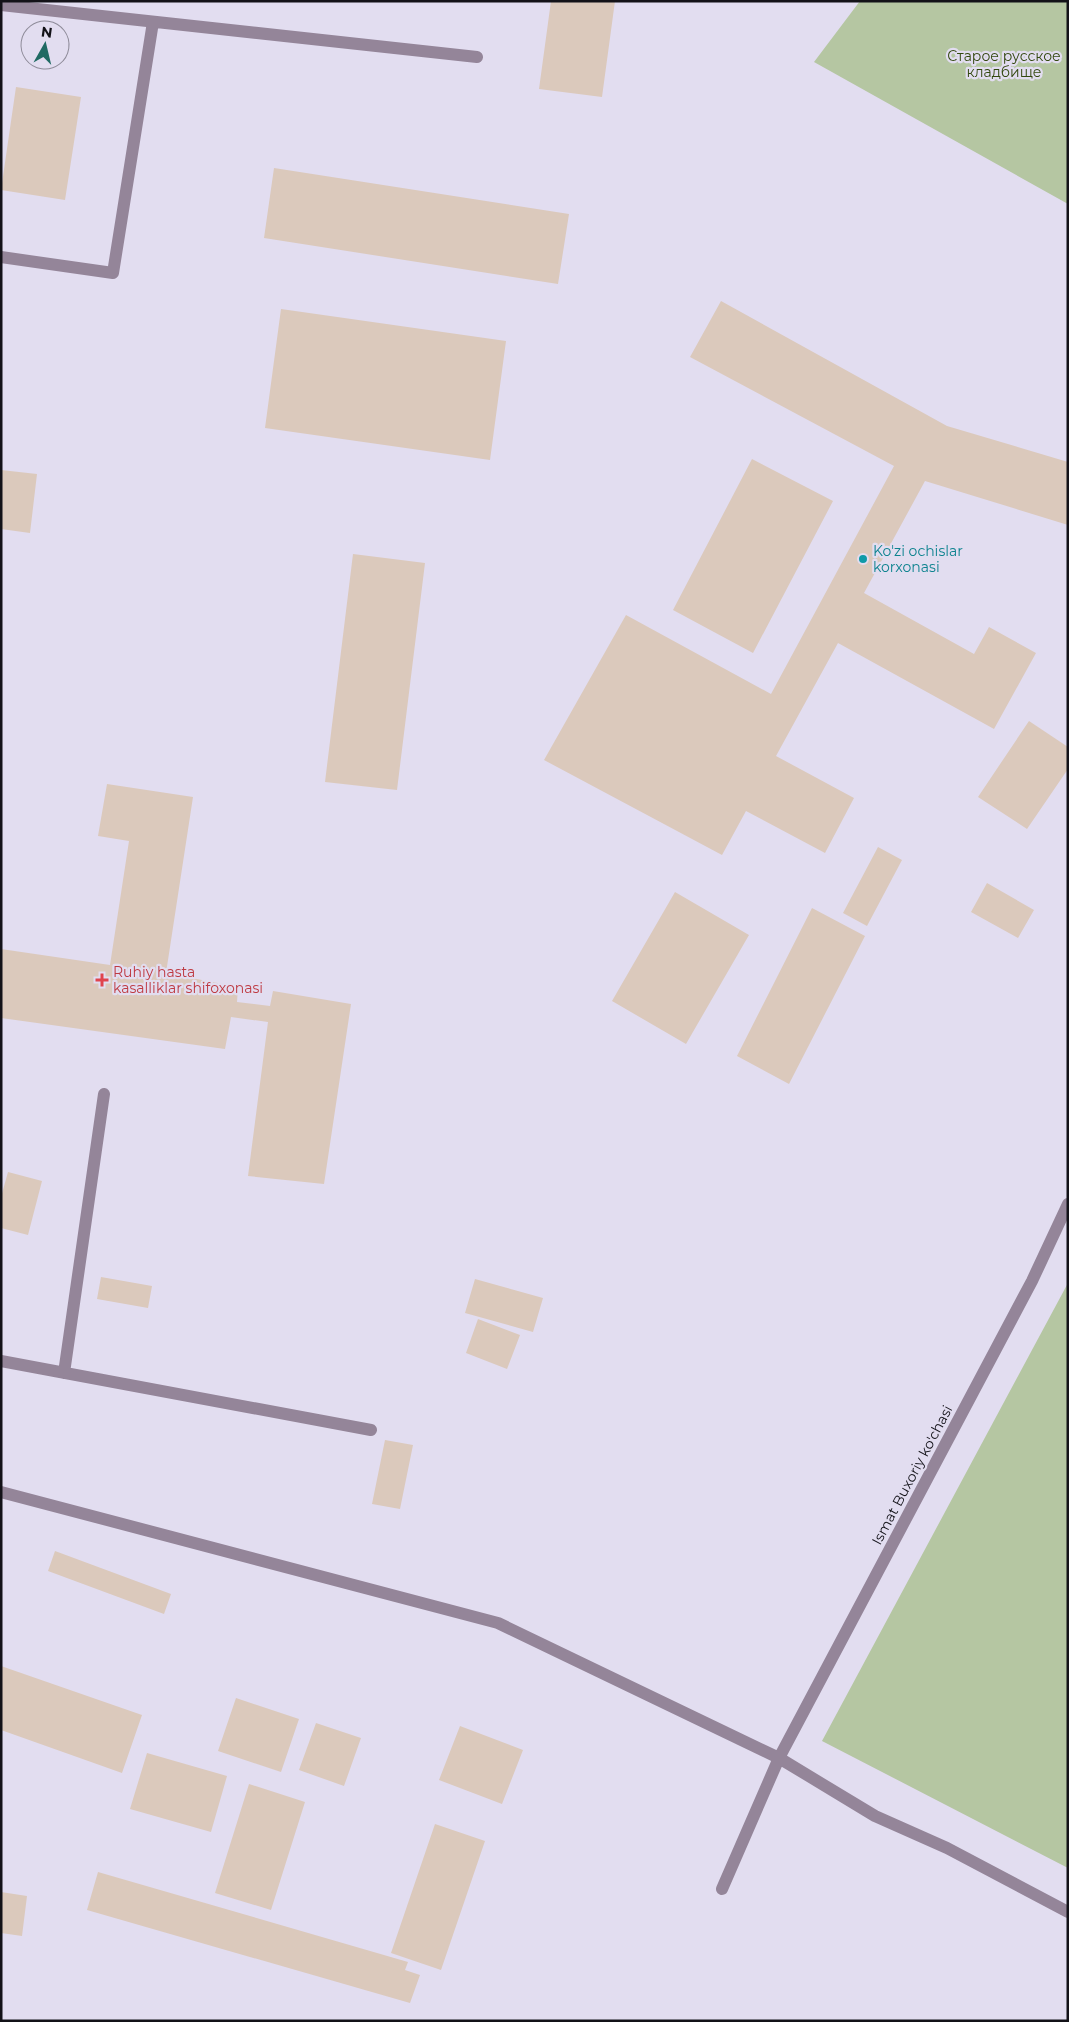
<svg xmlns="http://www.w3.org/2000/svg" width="1069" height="2022" font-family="Montserrat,sans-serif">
  <rect width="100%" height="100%" fill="#e2ddf0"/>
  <!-- green -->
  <path fill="#b5c6a2" d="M860,1h208v203l-254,-142z
    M1068,1283v585l-246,-127z"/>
  <!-- building -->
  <path fill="#dbc9bc" d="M551,1h64l-13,96 -63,-8z
    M16,87l65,10 -16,103 -64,-10z
    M274,168l295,46 -11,70 -294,-46z
    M721,301l226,125 121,36v63l-143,-44 -61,112 110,61 15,-27 47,26 -42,76 -156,-86 -62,113 78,42 -29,55 -79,-42 -24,44 -178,-95 82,-145 145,79 123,-228 -204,-109z
    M281,309l225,32 -16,119 -225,-32z
    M752,459l81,42 -80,152 -80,-43z
    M1,470l36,4 -7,59 -29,-4z
    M353,554l72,9 -28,227 -72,-8z
    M1029,721l39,26v22l-41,60 -49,-32z
    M107,784l86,13 -27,176 72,14 -1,15 33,4 3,-15 78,13 -27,180 -76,-8 20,-154 -37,-5 -6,32 -224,-31v-69l109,16 19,-124 -31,-5z
    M878,847l24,13 -35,66 -24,-13z
    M987,883l47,27 -16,28 -47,-26z
    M675,892l74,43 -63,109 -74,-43z
    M812,908l53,28 -76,148 -52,-28z
    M8,1172l34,9 -14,54 -27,-7v-31z
    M101,1277l51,9 -4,22 -51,-9z
    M475,1279l68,19 -10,34 -68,-19z
    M478,1319l42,16 -13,34 -41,-16z
    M385,1440l28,5 -13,64 -28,-5z
    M55,1551l116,43 -7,20 -116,-43z
    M1,1666l141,49 -20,58 -121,-43z
    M236,1698l63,21 -18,53 -63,-21z
    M316,1723l45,15 -17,48 -45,-16z
    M460,1726l63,24 -21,54 -63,-24z
    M147,1753l80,23 -16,56 -81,-23z
    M249,1784l56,18 -34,108 -56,-17z
    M435,1824l50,17 -44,129 -50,-17z
    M98,1872l310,90 -3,8 15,5 -10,28 -323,-93z
    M1,1892l26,4 -5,40 -21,-3z"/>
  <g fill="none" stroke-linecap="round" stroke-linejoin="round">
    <!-- service -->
    <path stroke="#948599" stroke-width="12" d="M1,5l476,52
      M1,257l112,16 40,-251
      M1,1361l370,69
      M64,1373l40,-279"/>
    <!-- minor -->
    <path stroke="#948599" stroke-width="12" d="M1,1492l497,131 281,135 96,58 72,32 121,64
      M722,1889l57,-131 253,-477 36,-77"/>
  </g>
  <!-- markers -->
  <circle fill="#0f9aa8" stroke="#e2ddf0" stroke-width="2" cx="863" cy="559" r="5"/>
  <path fill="#e0444e" stroke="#e2ddf0" stroke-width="2" d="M99.5 972.5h5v5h5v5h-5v5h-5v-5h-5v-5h5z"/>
  <g text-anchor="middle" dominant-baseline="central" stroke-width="4.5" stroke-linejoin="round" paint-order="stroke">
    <!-- park labels -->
    <g font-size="14" fill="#33490f" stroke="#e2ddf0">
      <text x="1004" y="56">Старое русское<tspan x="1004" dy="16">кладбище</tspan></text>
    </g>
    <!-- culture labels -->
    <g font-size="14" fill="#0d838f" stroke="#e2ddf0" text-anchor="start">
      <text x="873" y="551">Ko'zi ochislar<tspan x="873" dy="16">korxonasi</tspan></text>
    </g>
    <!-- health labels -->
    <g font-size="14" fill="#be3a42" stroke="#e2ddf0" text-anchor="start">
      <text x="113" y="972">Ruhiy hasta<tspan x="113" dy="16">kasalliklar shifoxonasi</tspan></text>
    </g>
    <!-- street labels -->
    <g font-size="14" fill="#131218" stroke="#e2ddf0">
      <text transform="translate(912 1475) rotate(-62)">Ismat Buxoriy ko'chasi</text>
    </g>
  </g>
  <!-- border -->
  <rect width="1069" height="2022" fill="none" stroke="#131218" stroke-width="5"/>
  <!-- north arrow -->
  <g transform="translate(45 45) rotate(8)"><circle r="24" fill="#e2ddf0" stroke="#8f8c9a"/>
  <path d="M0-4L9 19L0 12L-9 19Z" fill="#206a63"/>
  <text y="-8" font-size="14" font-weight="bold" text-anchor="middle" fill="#131218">N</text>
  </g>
</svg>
